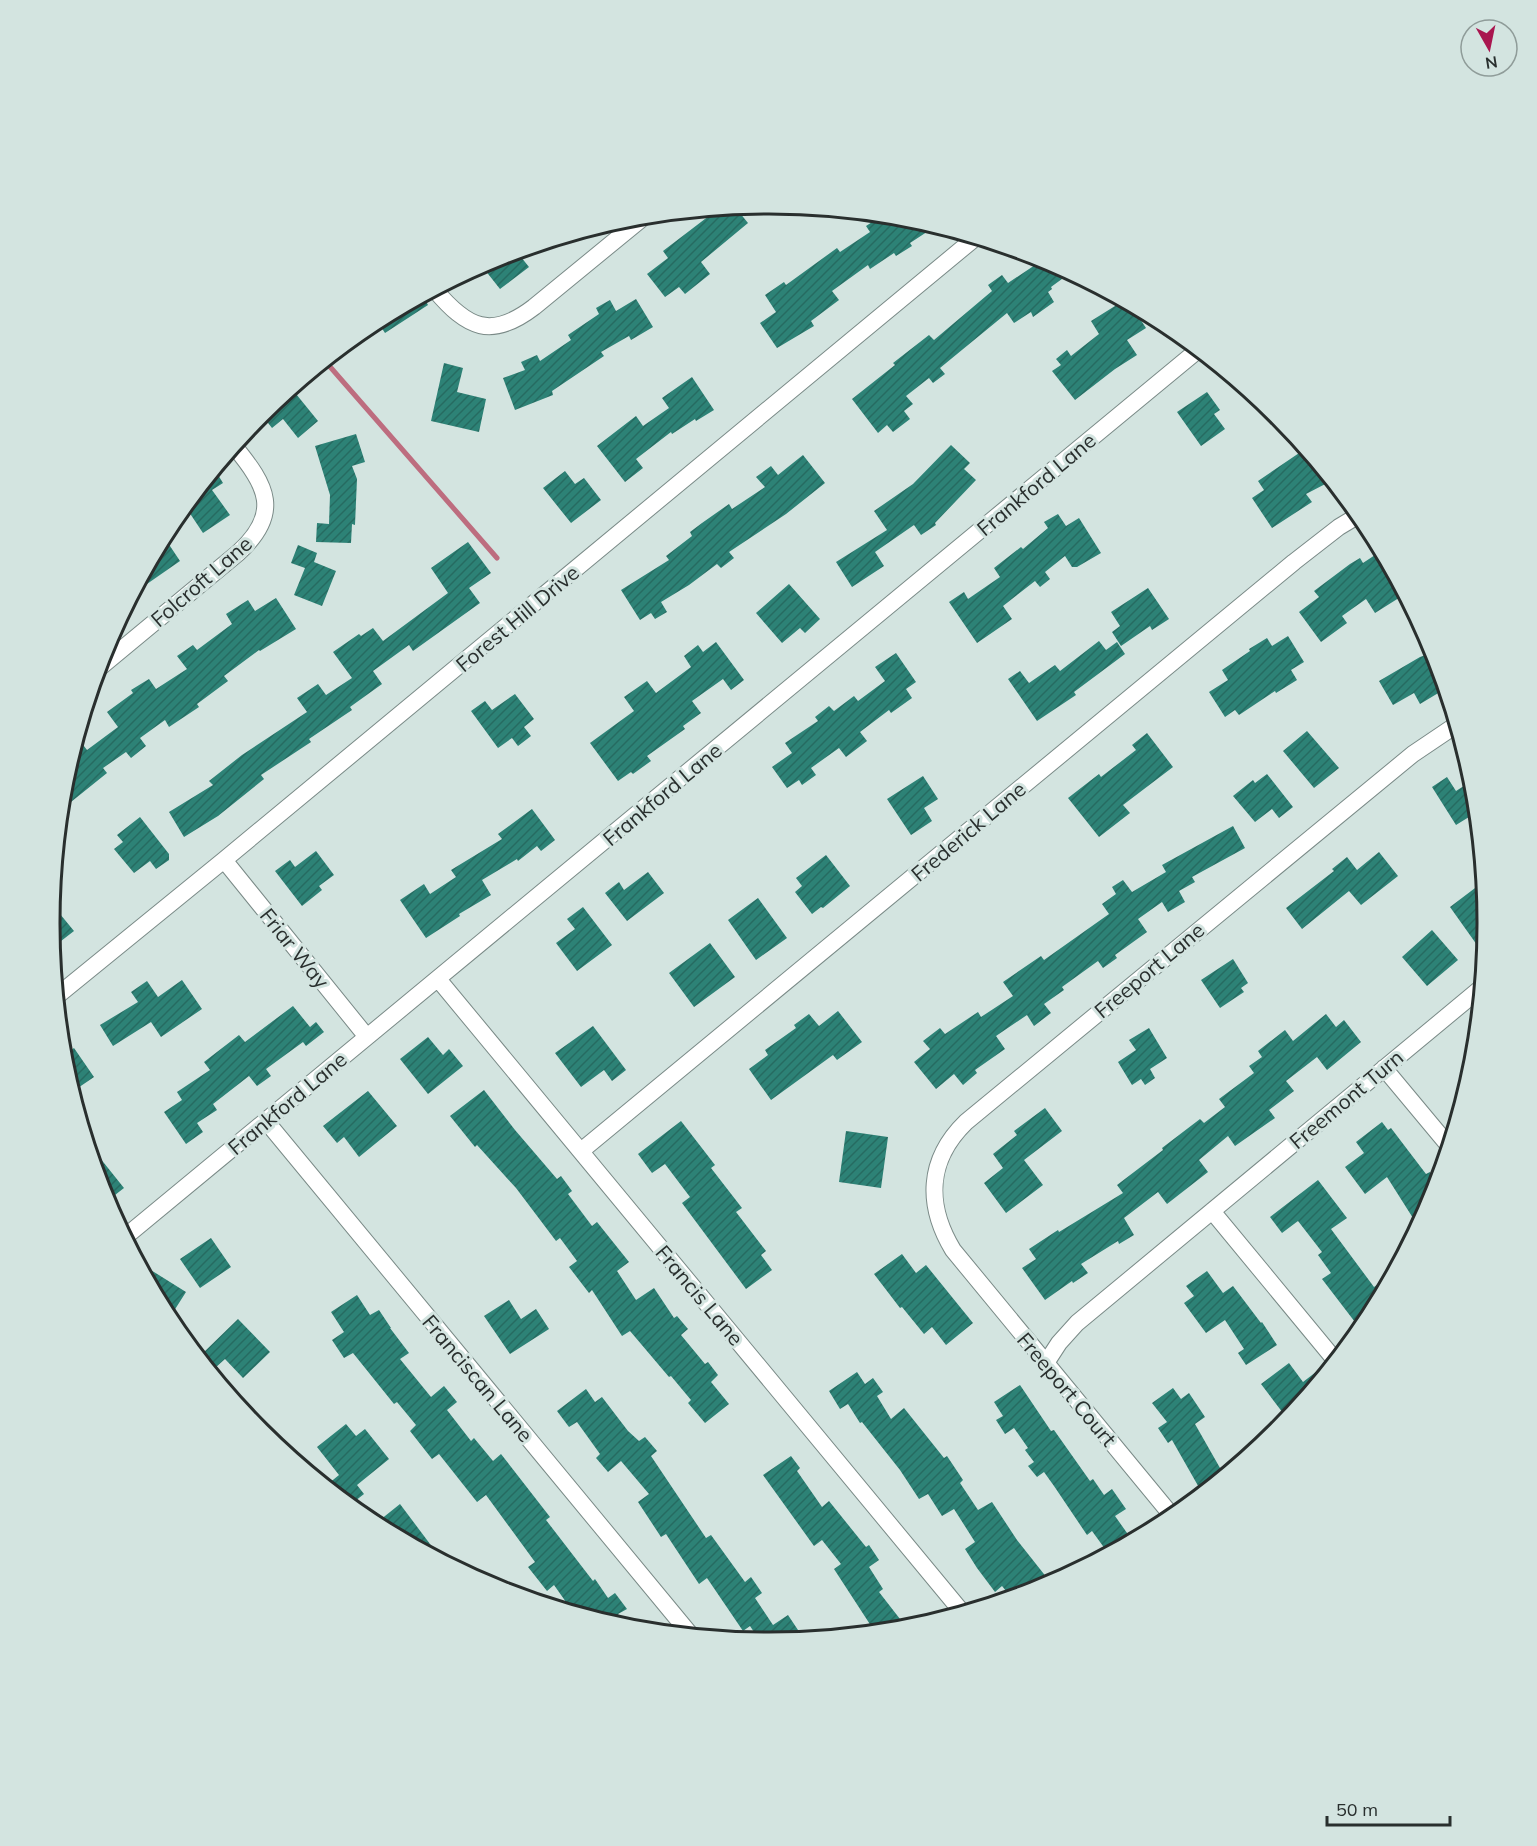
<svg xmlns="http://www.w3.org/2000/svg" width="1537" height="1846" font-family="Mulish,sans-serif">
  <defs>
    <pattern id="building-hatch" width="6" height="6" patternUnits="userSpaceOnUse" patternTransform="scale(1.5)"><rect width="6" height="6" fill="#2d8276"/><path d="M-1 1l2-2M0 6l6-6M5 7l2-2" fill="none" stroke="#266b61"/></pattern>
  </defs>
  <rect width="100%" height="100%" fill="#d3e4e0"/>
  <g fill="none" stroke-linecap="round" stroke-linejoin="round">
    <!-- stream -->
    <path stroke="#bd6d7f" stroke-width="5" d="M325,361l172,197"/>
  </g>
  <!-- building -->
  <path fill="url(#building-hatch)" d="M735,207l13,16 -47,39 9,12 -25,20 -6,-7 -14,10 -18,-23 21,-16 -5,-7 55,-42z
    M883,215l26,3 27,8 -26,17 2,3 -16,10 -2,-3 -24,16 -2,-4 -36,26 7,9 -28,21 3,5 -37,22 -17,-25 16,-11 -11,-17 19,-13 2,3 51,-37 3,4 30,-20 -4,-6z
    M517,252l12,15 -29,22 -19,-24 13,-6z
    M1044,259l26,14 -19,14 1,2 -4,3 6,10 -21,15 -2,-5 -17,11 -7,-10 -67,55 5,6 -12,9 -4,-5 -23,18 7,8 -9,7 6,8 -17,13 -6,-7 -9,8 -26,-34 43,-34 -2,-2 36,-28 5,5 58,-49 -4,-6 14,-10 6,8z
    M423,296l5,9 -43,28 -8,-12z
    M636,299l17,28 -22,13 -2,-4 -28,16 3,4 -52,35 1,4 -38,15 -12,-32 22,-8 -4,-8 16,-7 3,6 31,-21 -3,-5 31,-21 -3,-6 14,-8 6,11z
    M1123,301l8,4 15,23 -19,12 10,15 -22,14 -40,31 -23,-29 9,-6 -5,-6 11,-9 4,6 28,-22 -8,-13z
    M444,363l19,5 -6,24 29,7 -7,33 -48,-11z
    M692,377l22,33 -18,11 -1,-2 -23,15 -1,-2 -35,27 7,9 -18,14 -28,-36 39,-30 7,10 26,-18 -7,-10z
    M292,389l26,32 -20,17 -15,-19 -11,9 -11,-14z
    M1207,392l13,18 -6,4 11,15 -24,17 -24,-34z
    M356,434l9,28 -13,4 5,13 -2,46 -3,-1 -1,19 -35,-1 1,-19 12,1 1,-29 -15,-49z
    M951,445l19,18 -6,6 12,11 -41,43 1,2 -15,10 -7,-10 -39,27 9,14 -32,21 -16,-25 51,-32 -13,-19 39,-27z
    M1305,449l26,32 -25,13 6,8 -40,26 -20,-30 12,-8 -6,-9z
    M803,455l22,28 -39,31 -57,38 5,6 -13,10 -4,-4 -28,21 -28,17 6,10 -12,7 -4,-6 -11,7 -19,-30 48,-30 -3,-4 26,-20 -2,-4 12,-9 27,-19 3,5 33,-22 -9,-10 15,-11 7,9z
    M215,470l8,13 -11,7 18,25 -27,18 -18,-27z
    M565,471l10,13 9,-6 17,22 -30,23 -28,-35z
    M1058,514l8,12 13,-8 22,35 -24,14h-5l-7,-11 -20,16 5,7 -10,8 -5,-6 -32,25 9,13 -35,24 -28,-41 15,-10 4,7 32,-22 -6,-9 27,-21 2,2 25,-21 -4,-6z
    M164,537l16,24 -46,32 9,-17z
    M468,542l23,31 -22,15 11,15 -67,48 -4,-6 -36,26 9,13 -32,23 2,3 -43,29 2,3 -50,33 3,4 -46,37 -34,21 -15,-25 44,-27 -4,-4 33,-26 65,-43 -10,-14 21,-14 8,11 26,-17 -19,-26 26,-18 2,2 12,-8 10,13 65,-48 -17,-25z
    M298,545l19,8 -3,9 22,9 -14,35 -28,-11 11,-27 -14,-5z
    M1381,551l8,15 -4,2 17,28 -27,17 -9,-14 -24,17 5,7 -26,19 -22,-30 20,-15 -5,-6 36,-27 10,-6 3,5z
    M789,584l31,35 -15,14 -5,-5 -18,15 -26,-30z
    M1148,588l21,31 -17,11 -2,-4 -29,20 -9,-14 8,-6 -9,-14z
    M276,598l20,31 -36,22 -1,-1 -35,26 4,5 -31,23 2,3 -30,20 -4,-7 -25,18 6,8 -15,12 -5,-6 -23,16 4,5 -46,37 2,-28 14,-45 10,13 31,-23 -11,-15 26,-19 -2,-3 18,-11 7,10 31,-20 -10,-13 16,-11 4,5 35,-26 -6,-10 22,-14 7,11z
    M1288,636l16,26 -13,8 6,10 -21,13 -1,-2 -36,24 -4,-5 -10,7 -16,-25 19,-12 -6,-10 28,-19 -1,-2 18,-11 5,8z
    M1099,641l7,9 11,-8 8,12 -51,38 2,3 -39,26 -29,-42 12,-8 9,12 26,-18 5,6z
    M716,642l28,38 -13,10 -8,-11 -31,22 9,12 -18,13 2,3 -38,27 4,5 -18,13 -2,-2 -13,9 -28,-38 44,-32 -10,-14 23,-16 9,12 35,-26 -7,-11 14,-11 5,7z
    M1434,652l11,37 -25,15 -6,-11 -21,12 -14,-24 41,-24z
    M896,653l20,29 -10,7 6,9 -21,15 -2,-3 -29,22 7,9 -21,16 -7,-9 -28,20 5,7 -14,10 -3,-5 -12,8 -15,-21 20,-14 -7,-10 33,-22 -3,-4 14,-11 5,5 20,-15 4,5 27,-20 -10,-14z
    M515,694l19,25 -10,8 7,9 -13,10 -6,-8 -14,10 -27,-37 14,-10 7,9z
    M1307,731l32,37 -25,20 -31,-37z
    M1147,733l26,34 -50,38 7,8 -31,24 -31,-39 31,-24 2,3 35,-27 -4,-5z
    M1267,774l26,33 -14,11 -7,-9 -17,13 -22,-26 20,-16 2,3z
    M923,776l15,23 -14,9 8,13 -21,14 -24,-36z
    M1447,777l9,14 17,-11 1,3 3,29 -21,13 -24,-38z
    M532,809l23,31 -14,11 -4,-5 -19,15 -1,-2 -35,21 9,15 -32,19 1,2 -34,22 -26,-38 24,-16 6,10 26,-17 -5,-7 51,-31 -4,-5z
    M140,817l29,37v6l-13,9 -6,-8 -16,12 -20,-24 9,-7 -6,-7z
    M1233,826l12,22 -53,29 3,5 -16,9 6,11 -17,10 -6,-10 -24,17 9,13 -32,23 2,3 -14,10 -5,-7 -36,26 2,3 -20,14 7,9 -17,13 -7,-11 -31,21 9,13 -30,21 2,3 -14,12 -9,-11 -18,15 -22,-27 16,-13 -7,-8 17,-13 5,6 33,-22 3,5 32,-21 -10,-14 38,-26 3,4 65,-46 -7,-10 14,-10 -4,-7 11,-7 9,12 34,-20 -4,-7z
    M316,851l18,24 -15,11 3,4 -20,16 -27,-35 15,-11 5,7z
    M1379,852l19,24 -37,29 -12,-14 -47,38 -16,-21 48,-37 -2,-2 15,-12 10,13z
    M826,855l24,31 -27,22 -2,-1 -9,7 -17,-22 7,-6 -6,-8z
    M648,872l16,21 -37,28 -22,-28 14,-11 5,8z
    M1483,882l4,41 -1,15 -9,7 -27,-38z
    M758,898l29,40 -31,22 -28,-40z
    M51,903l23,28 -22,17 -2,-25z
    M583,907l29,38 -35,26 -21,-28 19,-14 -8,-10z
    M1432,930l26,30 -31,26 -25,-29z
    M710,943l25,34 -41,30 -25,-34z
    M1233,959l15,24 -7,5 3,4 -24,16 -19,-28z
    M182,980l20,29 -41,28 -10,-15 -38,24 -13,-21 38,-23 -7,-10 16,-11 11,16z
    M293,1006l17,21 6,-5 8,10 -18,14 -3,-4 -37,27 5,7 -14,10 -8,-10 -36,28 4,6 -20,13 6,9 -17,12 -22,-32 18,-12 -5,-8 33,-22 -6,-8 35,-27 6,7z
    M838,1011l24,31 -25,18 -4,-5 -62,45 -22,-31 19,-14 -3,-5 31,-22 -2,-3 15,-11 10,12z
    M1326,1014l10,13 8,-7 17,22 -34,28 -10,-13 -31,24 8,10 -25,19 6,8 -40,28 -7,-10 -29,24 9,12 -41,32 -9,-12 -34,26 10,17 -15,9 -1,-3 -37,23 7,9 -15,10 -1,-2 -27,19 -23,-32 14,-9 -7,-10 29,-19 1,2 64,-39 -6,-8 46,-35 -1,-2 38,-29 4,4 21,-16 -6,-8 35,-26 -5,-7 13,-9 -4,-6 27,-21 8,11z
    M593,1026l33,44 -14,11 -8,-11 -23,17 -26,-34z
    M1149,1028l18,30 -17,11 5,9 -10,7 -4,-6 -9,6 -14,-23 18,-12 -7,-10z
    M428,1037l15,18 6,-6 14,17 -35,28 -28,-35z
    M74,1048l20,29 -22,15 -9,-36z
    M484,1090l31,40 42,49 4,-3 11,15 -4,3 24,32 5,-4 32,40 -12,9 19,29 18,-12 20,30 3,-2 11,13 -7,6 24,29 3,-2 10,13 -7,7 18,22 -24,19 -17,-20 3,-3 -20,-24 -2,1 -39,-46 -8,5 -30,-46 -3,3 -20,-26 8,-6 -17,-23 -4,3 -40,-53 -39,-43 -2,2 -25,-31z
    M368,1091l29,35 -38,31 -15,-20 -7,6 -14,-17z
    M1045,1108l17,23 -38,29 19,25 -37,28 -22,-30 19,-15 -10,-14 24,-19 -3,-4z
    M681,1121l34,44 -4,3 31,40 -6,4 30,39 -5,4 11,15 -26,19 -64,-86 8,-6 -25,-33 -13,9 -14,-19z
    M1382,1122l6,8 3,-2 35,46 4,-2 7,11 -4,15 -15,28 -31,-49 -22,17 -20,-27 19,-14 -8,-11z
    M846,1131l42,6 -7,51 -42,-6z
    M88,1143l36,45 -18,14 -2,-4z
    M1318,1180l29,38 -16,11 43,58 19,-14 -24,44 -11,9 -36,-47 9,-6 -13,-18 4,-3 -24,-31 -16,12 -12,-16z
    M211,1238l20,29 -31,21 -20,-29z
    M902,1254l14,19 10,-8 47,58 -27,22 -14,-18 -8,7 -22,-27 -2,1 -26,-34z
    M138,1262l48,30 -14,22 -9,-5z
    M1207,1271l16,22 10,-7 28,37 1,-1 15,23 -31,20 -8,-12 6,-4 -19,-29 -19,13 -22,-30 10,-7 -8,-10z
    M357,1295l13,20 9,-5 12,18h-1l19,25 -9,6 31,38 13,-11 13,16 -10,8 24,31 3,-3 19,23 8,-7 49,63 -4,3 47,61 2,-2 13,19 7,-5 12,16 -9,5 10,14 -55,-16 -19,-27 -7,6 -19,-24 7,-5 -49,-67 -9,7 -38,-48 -7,5 -22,-28 6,-6 -19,-23 -3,2 -41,-51 -9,5 -12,-18 12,-8 -13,-20z
    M509,1300l12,19 15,-10 13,20 -39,25 -26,-38z
    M238,1319l32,33 -27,26 -18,-19 -10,9 -13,-14z
    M1289,1363l14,19 22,-17 4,3 -36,43 -7,6 -25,-33z
    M857,1372l8,12 8,-6 10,14 -6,4 14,23 13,-11 40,50 3,-2 16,24 -3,3 18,27 14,-8 25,38 34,43 -8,4 -32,10 -9,-11 -7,6 -18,-24 -12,-19 10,-7 -21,-33 -12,7 -14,-22 -9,5 -19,-29 -38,-48 -2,1 -12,-19 -8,5 -11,-18z
    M1020,1385l31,46 3,-1 36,51 3,-2 11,16 8,-6 14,20 -11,7 17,24 -24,13 -16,-22 -5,4 -33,-49 -10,-14 -7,5 -9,-11 6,-4 -9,-12 3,-2 -14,-20 -9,6 -9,-14 7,-4 -9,-14z
    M1173,1388l8,11 8,-6 16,24 -10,7 29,51 -23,16 -29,-51 -4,3 -10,-15 9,-6 -15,-19z
    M586,1389l9,13 7,-5 26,34 11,10 6,-4 12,14 -6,5 55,82 5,-3 34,47 6,-5 11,16 -7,5 18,27 15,-10 16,24 -44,2 -10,-15 -7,5 -36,-53 -8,6 -33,-50 -5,3 -23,-35 11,-8 -28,-33 -13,11 -12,-14 4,-4 -23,-32 -8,5 -12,-16z
    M346,1424l10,12 9,-7 24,30 -32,26 7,9 -14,11 -16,-13 -6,-8 11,-9 -22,-28z
    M791,1456l9,12 -3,3 25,36 7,-6 37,46 3,-2 10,15 -10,7 14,22 -4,3 28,36 -32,4 -41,-63 7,-5 -19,-24 -8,6 -51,-71z
    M400,1504l42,56 -67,-36z"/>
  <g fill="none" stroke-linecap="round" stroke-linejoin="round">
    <!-- minor casing -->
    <g stroke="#7a8a87" stroke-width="18">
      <path id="minor" d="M435,290c32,38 56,50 99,17l111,-91
        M98,669l140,-116c44,-40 29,-67 -4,-107
        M224,860l143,177
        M438,979l524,633
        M57,996l167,-136 751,-622
        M1384,1068l65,78
        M266,1121l424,513
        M581,1151l713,-589 45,-35 20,-12
        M1212,1211l123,149
        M125,1237l1073,-887
        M1046,1363l13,-20 18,-20 404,-335
        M1173,1517l-220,-267c-27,-45 -26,-90 13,-128l447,-368 43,-29"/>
    </g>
    <!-- minor -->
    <use href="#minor" stroke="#fff" stroke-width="16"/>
  </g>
  <g text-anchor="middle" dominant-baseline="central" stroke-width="6" stroke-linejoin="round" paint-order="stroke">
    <!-- street labels -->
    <g font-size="21" fill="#292f2e" stroke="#d3e4e0">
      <text transform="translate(1036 484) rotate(-40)">Frankford Lane</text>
      <text transform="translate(201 581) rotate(-41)">Folcroft Lane</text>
      <text transform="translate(517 618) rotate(-40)">Forest Hill Drive</text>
      <text transform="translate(662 794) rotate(-40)">Frankford Lane</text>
      <text transform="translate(968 831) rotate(-40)">Frederick Lane</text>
      <text transform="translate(295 948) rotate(51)">Friar Way</text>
      <text transform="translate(1149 970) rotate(-40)">Freeport Lane</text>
      <text transform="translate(1346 1099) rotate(-40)">Freemont Turn</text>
      <text transform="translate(287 1103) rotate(-40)">Frankford Lane</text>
      <text transform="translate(700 1295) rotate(50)">Francis Lane</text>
      <text transform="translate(478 1378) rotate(50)">Franciscan Lane</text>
      <text transform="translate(1067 1389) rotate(50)">Freeport Court</text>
    </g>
  </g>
  <!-- crop -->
  <path d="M0 0H1537V1846H0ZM768 214H769A708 708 0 0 1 1477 922V924A708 708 0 0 1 769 1632H768A708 708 0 0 1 60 924V922A708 708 0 0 1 768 214Z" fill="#d3e4e0" fill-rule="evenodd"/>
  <path fill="none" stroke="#292f2e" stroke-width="3" d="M768 214H769A708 708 0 0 1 1477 922V924A708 708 0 0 1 769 1632H768A708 708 0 0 1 60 924V922A708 708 0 0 1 768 214Z"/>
  <!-- north arrow -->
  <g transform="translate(1489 48) rotate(171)"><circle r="28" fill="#d3e4e0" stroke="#8f9c99" stroke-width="1.5"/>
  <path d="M0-4.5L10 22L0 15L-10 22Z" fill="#a9164f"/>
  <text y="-9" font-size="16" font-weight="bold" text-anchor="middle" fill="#292f2e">N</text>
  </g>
  <!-- scale -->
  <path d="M1327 1816v9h123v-9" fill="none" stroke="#292f2e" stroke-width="3"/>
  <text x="1336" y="1816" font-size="18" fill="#292f2e" stroke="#d3e4e0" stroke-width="4.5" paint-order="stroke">50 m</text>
</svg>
